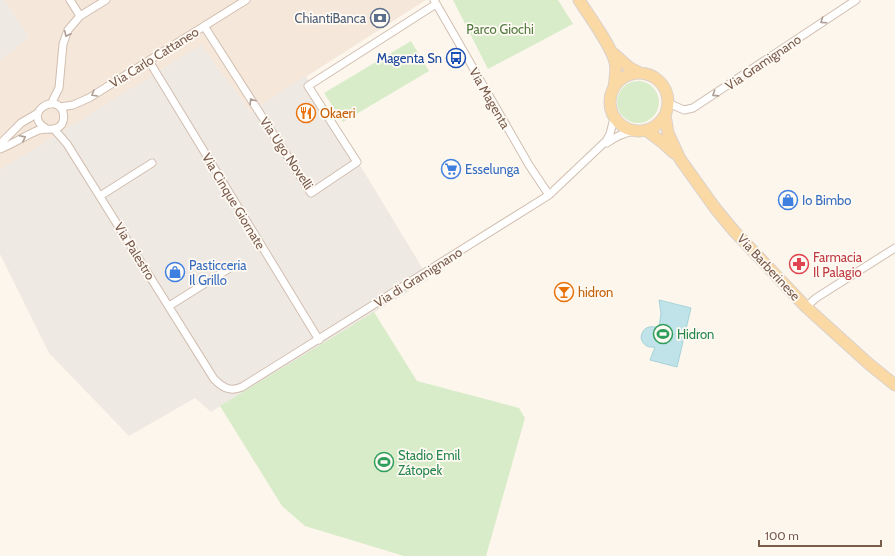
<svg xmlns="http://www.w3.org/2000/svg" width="895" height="556" font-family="Cabin,sans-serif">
  <rect width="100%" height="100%" fill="#fdf6ec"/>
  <!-- residential -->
  <path fill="#f5e8da" d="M5,0h421l-175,112 -50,-66 -201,124v-109l29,-24z"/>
  <!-- industrial -->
  <path fill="#efe9e4" d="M0,0h5l24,37 -29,24z
    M201,45l50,67 55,-36 123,203 -218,133 -16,-14 -66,38 -80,-83 -49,-99v-84z"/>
  <!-- green -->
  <path fill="#d8ecc9" d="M453,0h105l15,24 -85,45z
    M411,41l18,30 -86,51 -19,-29z
    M617 102a21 21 0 1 1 42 0a21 21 0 1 1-42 0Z
    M374,312l43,69 102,27 6,10 -39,138h-82l-99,-30 -23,-20 -62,-100z"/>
  <!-- water -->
  <path fill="#bfe3e8" stroke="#a5d3da" d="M659,300l32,8 -14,59 -27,-7 5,-13c-7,1 -12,-2 -14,-9 1,-11 9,-13 18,-10l2,-15z"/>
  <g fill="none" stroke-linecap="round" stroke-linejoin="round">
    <!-- minor casing -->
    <g stroke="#d1beb0" stroke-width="9">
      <path id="minor" d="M70,0l10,16
        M434,0l95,165 20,30
        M204,26l107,167 46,-31 -49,-76 128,-82
        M149,61l170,279
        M668,103l16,7 9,-2 163,-108
        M51,104l8,-16 4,-44 5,-14 12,-14 26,-16
        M60,107l13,-2 16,-7 157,-98
        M54,129l13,15 147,235c9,9 16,13 28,8l307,-192 57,-54 4,-7 4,-16
        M607,143c8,-6 16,-10 27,-12
        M0,144l21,-21 17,-10
        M0,149c13,-5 26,-14 39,-19 8,-2 17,2 23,-6 2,-4 2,-8 1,-12 -8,-21 -42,3 -16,17
        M100,196l52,-33
        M169,306l64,-40
        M806,307l10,-9 79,-50"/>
    </g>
    <!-- primary casing -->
    <g stroke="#dad1cd" stroke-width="13">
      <path id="primary" d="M579,0c10,16 32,45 36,62 2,8 0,17 -1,25
        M613,53l17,15 10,5
        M610 102a29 29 0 1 1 58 0a29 29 0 1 1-58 0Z
        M665,115l3,18 12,26 35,49 19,23 72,76 63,57 26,21
        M646,130l16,12 12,11"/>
    </g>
    <!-- minor -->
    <use href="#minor" stroke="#fff" stroke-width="7"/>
    <!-- primary -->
    <use href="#primary" stroke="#fbd9a5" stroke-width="11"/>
  </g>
  <!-- one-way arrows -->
  <defs><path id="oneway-chevron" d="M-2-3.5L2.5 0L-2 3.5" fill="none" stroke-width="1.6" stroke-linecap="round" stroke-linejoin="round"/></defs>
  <g stroke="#af9d94">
    <use href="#oneway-chevron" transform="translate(823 21) rotate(146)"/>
    <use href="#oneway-chevron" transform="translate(67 34) rotate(116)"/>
    <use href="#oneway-chevron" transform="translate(94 94) rotate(149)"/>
    <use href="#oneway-chevron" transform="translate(715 94) rotate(147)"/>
    <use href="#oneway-chevron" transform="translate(252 101) rotate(-123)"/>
    <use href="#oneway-chevron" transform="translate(23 138) rotate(-27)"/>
  </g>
  <!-- icons -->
  <defs>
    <g id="bank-ring" transform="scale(1)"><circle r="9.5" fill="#fffaf3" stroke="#5c6f8a" stroke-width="1.5"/><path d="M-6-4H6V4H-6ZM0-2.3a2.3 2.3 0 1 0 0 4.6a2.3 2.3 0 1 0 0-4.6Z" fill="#5c6f8a"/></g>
    <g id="bus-ring" transform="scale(1)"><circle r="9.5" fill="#fffaf3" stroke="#1a4fb4" stroke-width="1.5"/><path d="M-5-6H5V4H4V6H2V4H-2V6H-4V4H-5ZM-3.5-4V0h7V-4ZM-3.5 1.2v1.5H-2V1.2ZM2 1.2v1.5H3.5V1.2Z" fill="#1a4fb4"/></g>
    <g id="restaurant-ring" transform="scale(1)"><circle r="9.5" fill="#fffaf3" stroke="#e8710a" stroke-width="1.5"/><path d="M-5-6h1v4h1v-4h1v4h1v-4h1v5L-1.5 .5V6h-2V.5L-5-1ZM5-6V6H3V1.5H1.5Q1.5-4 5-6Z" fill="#e8710a"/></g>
    <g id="supermarket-ring" transform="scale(1)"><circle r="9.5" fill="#fffaf3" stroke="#3f7fe0" stroke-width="1.5"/><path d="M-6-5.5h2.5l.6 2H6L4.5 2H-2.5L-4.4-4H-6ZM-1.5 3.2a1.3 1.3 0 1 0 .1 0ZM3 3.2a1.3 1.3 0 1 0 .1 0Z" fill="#3f7fe0"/></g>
    <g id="shop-ring" transform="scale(1)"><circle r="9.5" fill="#fffaf3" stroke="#3f7fe0" stroke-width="1.5"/><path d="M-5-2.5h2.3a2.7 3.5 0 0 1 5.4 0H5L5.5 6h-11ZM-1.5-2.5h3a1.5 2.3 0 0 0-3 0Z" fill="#3f7fe0"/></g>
    <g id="pharmacy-ring" transform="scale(1)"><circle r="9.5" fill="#fffaf3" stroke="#e0444e" stroke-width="1.5"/><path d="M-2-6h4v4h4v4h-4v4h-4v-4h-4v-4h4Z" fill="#e0444e"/></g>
    <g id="bar-ring" transform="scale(1)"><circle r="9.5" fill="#fffaf3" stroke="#e8710a" stroke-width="1.5"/><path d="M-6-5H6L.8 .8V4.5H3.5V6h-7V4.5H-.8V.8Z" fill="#e8710a"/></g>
    <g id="stadium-ring" transform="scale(1)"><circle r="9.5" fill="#fffaf3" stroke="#2e9e5b" stroke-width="1.5"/><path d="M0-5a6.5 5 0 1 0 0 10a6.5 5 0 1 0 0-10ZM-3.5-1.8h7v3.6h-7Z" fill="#2e9e5b"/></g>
  </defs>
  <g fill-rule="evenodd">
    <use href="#bank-ring" x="380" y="18"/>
    <use href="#bus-ring" x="456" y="58"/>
    <use href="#restaurant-ring" x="306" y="113"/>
    <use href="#supermarket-ring" x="451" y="169"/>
    <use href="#shop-ring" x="788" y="200"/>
    <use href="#pharmacy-ring" x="799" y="264"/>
    <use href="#shop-ring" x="175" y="272"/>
    <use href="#bar-ring" x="564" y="292"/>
    <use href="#stadium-ring" x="663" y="334"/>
    <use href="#stadium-ring" x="384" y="462"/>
  </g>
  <g text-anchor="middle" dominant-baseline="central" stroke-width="3.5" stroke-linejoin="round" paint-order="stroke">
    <!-- service labels -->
    <g font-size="13" fill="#4e5e75" stroke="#fffaf3" text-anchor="end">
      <text x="366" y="18">ChiantiBanca</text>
    </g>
    <!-- park labels -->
    <g font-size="13" fill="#537a41" stroke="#fffaf3">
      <text x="500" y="29">Parco Giochi</text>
    </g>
    <!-- street labels -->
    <g font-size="13" fill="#7a5c4d" stroke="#fffaf3">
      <text transform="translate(154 57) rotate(-32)">Via Carlo Cattaneo</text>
      <text transform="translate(763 62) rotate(-34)">Via Gramignano</text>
      <text transform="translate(490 98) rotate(60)">Via Magenta</text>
      <text transform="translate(287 153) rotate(56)">Via Ugo Novelli</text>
      <text transform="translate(234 201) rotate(59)">Via Cinque Giornate</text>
      <text transform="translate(135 251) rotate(58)">Via Palestro</text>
      <text transform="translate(769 267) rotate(47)">Via Barberinese</text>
      <text transform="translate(418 277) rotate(-32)">Via di Gramignano</text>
    </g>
    <!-- transit labels -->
    <g font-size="13" fill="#164399" stroke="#fffaf3" text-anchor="end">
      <text x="442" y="58">Magenta Sn</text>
    </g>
    <!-- food labels -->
    <g font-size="13" fill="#c56008" stroke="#fffaf3" text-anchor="start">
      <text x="320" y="113">Okaeri</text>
      <text x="578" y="292">hidron</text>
    </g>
    <!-- shop labels -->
    <g font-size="13" fill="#366cbe" stroke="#fffaf3" text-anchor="start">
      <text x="465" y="169">Esselunga</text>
      <text x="802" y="200">Io Bimbo</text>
      <text x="189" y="265">Pasticceria<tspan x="189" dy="15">Il Grillo</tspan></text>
    </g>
    <!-- health labels -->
    <g font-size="13" fill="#be3a42" stroke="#fffaf3" text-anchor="start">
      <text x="813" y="257">Farmacia<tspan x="813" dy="15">Il Palagio</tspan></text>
    </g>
    <!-- leisure labels -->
    <g font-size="13" fill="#27864d" stroke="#fffaf3" text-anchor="start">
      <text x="677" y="334">Hidron</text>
      <text x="398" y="455">Stadio Emil<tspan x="398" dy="15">Zátopek</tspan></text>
    </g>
  </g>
  <!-- scale -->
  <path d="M759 540v6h122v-6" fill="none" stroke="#7a5c4d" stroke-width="2"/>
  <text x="765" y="540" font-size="12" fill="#7a5c4d" stroke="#fffaf3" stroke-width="3" paint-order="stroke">100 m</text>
</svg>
